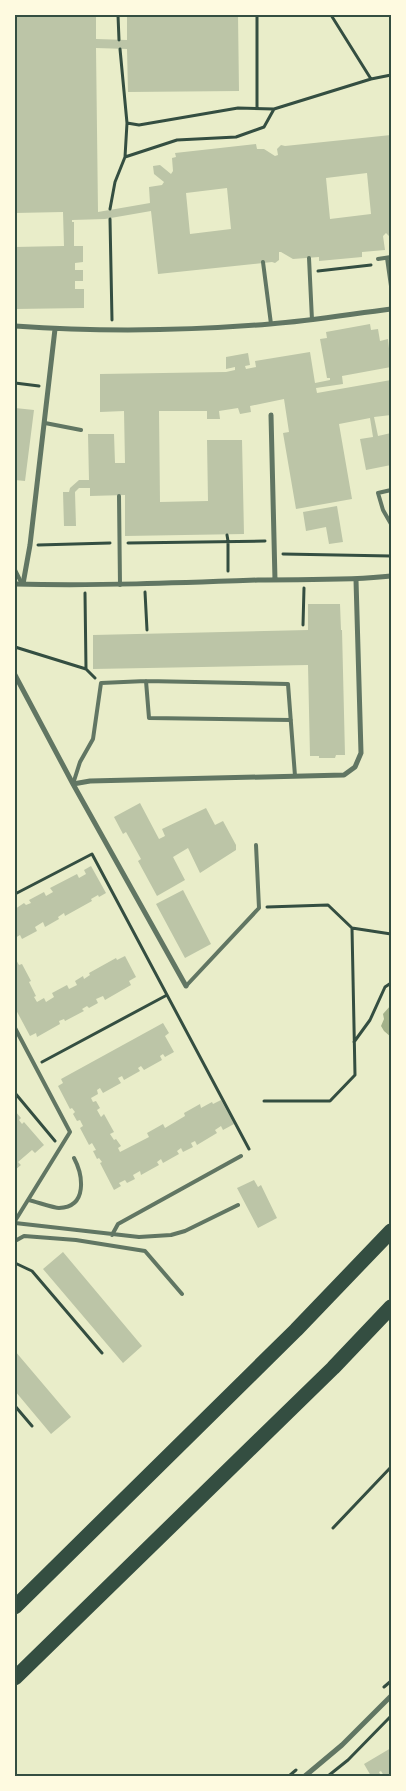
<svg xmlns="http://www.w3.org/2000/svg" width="406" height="1791" font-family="'Open Sans',sans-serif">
  <rect width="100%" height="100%" fill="#e9edc9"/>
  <!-- water -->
  <path fill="#a3b18a" d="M391,1005v32l-7,-6 -3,-5 3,-7 -1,-5z"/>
  <!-- building -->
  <path fill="#bcc5a7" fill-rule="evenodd" d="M15,15h81v24l31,1v-25h111l1,76 -111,1 -1,-43 -31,-1 2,164 52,-9 -1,-16 13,-2 2,-3 -10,-8 -1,-8 7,-1 11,9 2,-3 -1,-13 4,-1 -1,-4 81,-9 1,5h7l11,7 3,-1 -1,-6 4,-4 4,1 106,-11v103l-5,-5 -3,3 2,14 -23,2v5l-43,4v-4l-26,2 -12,-7h-2v8l-4,3 -3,-1 -114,12 -7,-63 -46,8 -33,1v2h2v24h9v16l-8,1v7h8v11h-8v8h9v19l-69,1v-62l49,-1 -1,-34 -48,1zM367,173l4,41 -41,5 -4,-41zM227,188l4,41 -41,5 -4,-41z
    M370,324l1,6 7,-1 2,12 8,-2 3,28 -49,9 1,8 -27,4 1,5 74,-13v35l-17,2 4,19 13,-3v32l-25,5 -6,-31 13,-2 -3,-19 -31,6 13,75 -56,10 -13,-76 6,-1 -5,-33 -34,7 1,6 -11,2 -2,-6 -19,3 1,8h-13v-8h-48l1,91 48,-1 -1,-61h35l2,94 -119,2v-41l-35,1v-8h-11l-4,4 1,34h-12l-1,-34h6l1,-4 9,-8h10l-1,-46h26l1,29h10l-1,-52 -24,1v-38l126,-2 9,-2v-3l-9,2v-12l22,-4 2,12 -5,1 1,3 10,-2 -1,-6 55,-9 5,31 15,-3v-2h-3l-7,-39 7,-1 -1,-6z
    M15,408l19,2 -9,71 -10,-1z
    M337,506l6,36 -14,2 -3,-17 -20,4 -3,-19z
    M308,604h32l1,26h1l3,125h-9l-1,3h-16v-2h-9l-2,-91 -215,4v-34l215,-5z
    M140,803l19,36 6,-3 -3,-7 44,-21 9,17 8,-4 13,24v5l-36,23 -12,-25 -15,9 12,23 -28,16 -19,-35 3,-2 -15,-27 -3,2 -9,-17z
    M91,866l15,27 -7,4 -1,-2 -7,4 1,2 -27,15 -1,-3 -6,4 1,2 -14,8 -2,-5 -8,5 2,4 -15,8 -2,-4 -5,3v-29l9,-6 2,2 5,-2 -2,-3 15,-8 2,4 7,-4 -3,-4 27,-14 2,4 7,-4 -2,-4z
    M183,890l28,54 -26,14 -29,-54z
    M125,956l11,21 -7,4 2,4 -26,15 -2,-4 -7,3 2,4 -9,5 -2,-2 -5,3 2,2 -19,10 -1,-2 -5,2 1,3 -23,13 -1,-4 -6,3 -15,-28v-50l4,7 3,-1 9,17 -2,1 7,14 -2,1 3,5 7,-4 2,4 8,-5 -2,-4 15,-8 2,4 8,-4 -2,-4 8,-5 1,3 6,-4 -1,-2 27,-15 1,2z
    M163,1023l6,10 -4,3 9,16 -9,5 -2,-3 -3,2 2,4 -18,10 -3,-4 -3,2 2,3 -16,9 -2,-4 -4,2 3,5 -18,10 -3,-5 -3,2 1,4 -7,4 2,4 3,-1 4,7 -3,2 4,7 3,-3 10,18 -4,2 4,6 2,-1 5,7 -3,2 2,4 29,-15 -2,-4 16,-9 2,4 20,-12 -1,-3 16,-9 1,4 11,-6 1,2 8,-4 13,24 -11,6 -2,-4 -6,4 2,3 -20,12 -2,-4 -4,2 2,4 -10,5 -2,-4 -4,3 2,3 -16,9 -2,-4 -4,3 2,3 -18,10 -1,-4 -7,4 2,4 -8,4 -2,-3 -6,3 2,3 -7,4 -14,-27 2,-1 -3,-4 -2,1 -4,-8 3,-1 -4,-7 -3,2 -9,-17 3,-2 -3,-6 -3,1 -4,-7 2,-2 -3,-4 -2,1 -12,-23 5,-3 -2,-4z
    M15,1111l6,7 -2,2 3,4 2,-2 20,23 -9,8 -3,-3 -14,12 3,3 -6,5z
    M254,1180l4,7 3,-2 16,33 -19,10 -21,-40z
    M63,1252l79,94 -19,17 -80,-94z
    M15,1351l56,66 -20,17 -36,-43z
    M391,1748v28h-7l-3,-5 -2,1 2,4h-10l-7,-12z"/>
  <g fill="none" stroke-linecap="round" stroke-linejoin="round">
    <!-- path -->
    <path stroke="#344e41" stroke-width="3" d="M118,15l1,25
      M331,15l40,64
      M120,49l7,74
      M257,107v-92
      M125,157l52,-17 59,-3 28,-10 10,-18
      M110,209l5,-27 10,-25 2,-34 12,2 99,-17 36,1 97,-30 20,-4
      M110,219l2,101
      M318,271l53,-6
      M15,383l24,3
      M227,535l1,6v30
      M128,543l137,-2
      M38,545l72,-2
      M283,554l108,2
      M145,592l2,38
      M85,593l1,76
      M303,625l1,-37
      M15,647l71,22 9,9
      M15,894l77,-40 157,295
      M352,928l39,6
      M354,1042l16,-22 15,-33 6,-4
      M42,1062l125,-67
      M15,1093l40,48
      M264,1101h66l25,-26 -3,-147 -24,-23 -61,2
      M15,1263l17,8 70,82
      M15,1406l17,20
      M333,1528l58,-61
      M384,1687l7,-6
      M289,1776l7,-6
      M328,1776l20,-16 43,-44"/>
    <!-- service -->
    <path stroke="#617663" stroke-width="4" d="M309,258l3,62
      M387,258l4,28
      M378,259l13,-2
      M263,262l8,62
      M45,423l36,7
      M391,490l-13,3 5,17 8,14
      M119,496l1,89
      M15,570l7,14
      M146,681l3,37 142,2
      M73,784l7,-22 13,-23 8,-56 45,-2 142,3 7,92
      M186,986l73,-78 -3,-63
      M15,1028l55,104 -55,89
      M28,1200c6,1 26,8 31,8 29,-1 24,-33 15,-50
      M15,1223l124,14 32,-2 14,-4 53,-26
      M112,1235l6,-11 123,-68
      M15,1241l9,-5 52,4 69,11 37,43"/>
    <!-- minor -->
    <path stroke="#617663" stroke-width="5" d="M15,326c85,6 170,5 255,-2 41,-3 81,-10 121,-15
      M271,415l4,165
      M15,584c81,2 162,-1 243,-4 45,-1 88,1 133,-4
      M23,584l7,-39 25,-216
      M15,675l58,109 17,-3 254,-6 11,-8 6,-14 -5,-173
      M73,784l113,202
      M305,1776l37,-31 49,-49"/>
    <!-- motorway -->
    <path stroke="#344e41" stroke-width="15" d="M15,1607l281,-277 95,-99
      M15,1678l318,-310 58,-61"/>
  </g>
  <!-- border -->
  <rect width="406" height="1791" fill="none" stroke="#fefae0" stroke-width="32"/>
  <rect x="16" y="16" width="374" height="1759" fill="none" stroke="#344e41" stroke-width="2"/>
</svg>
